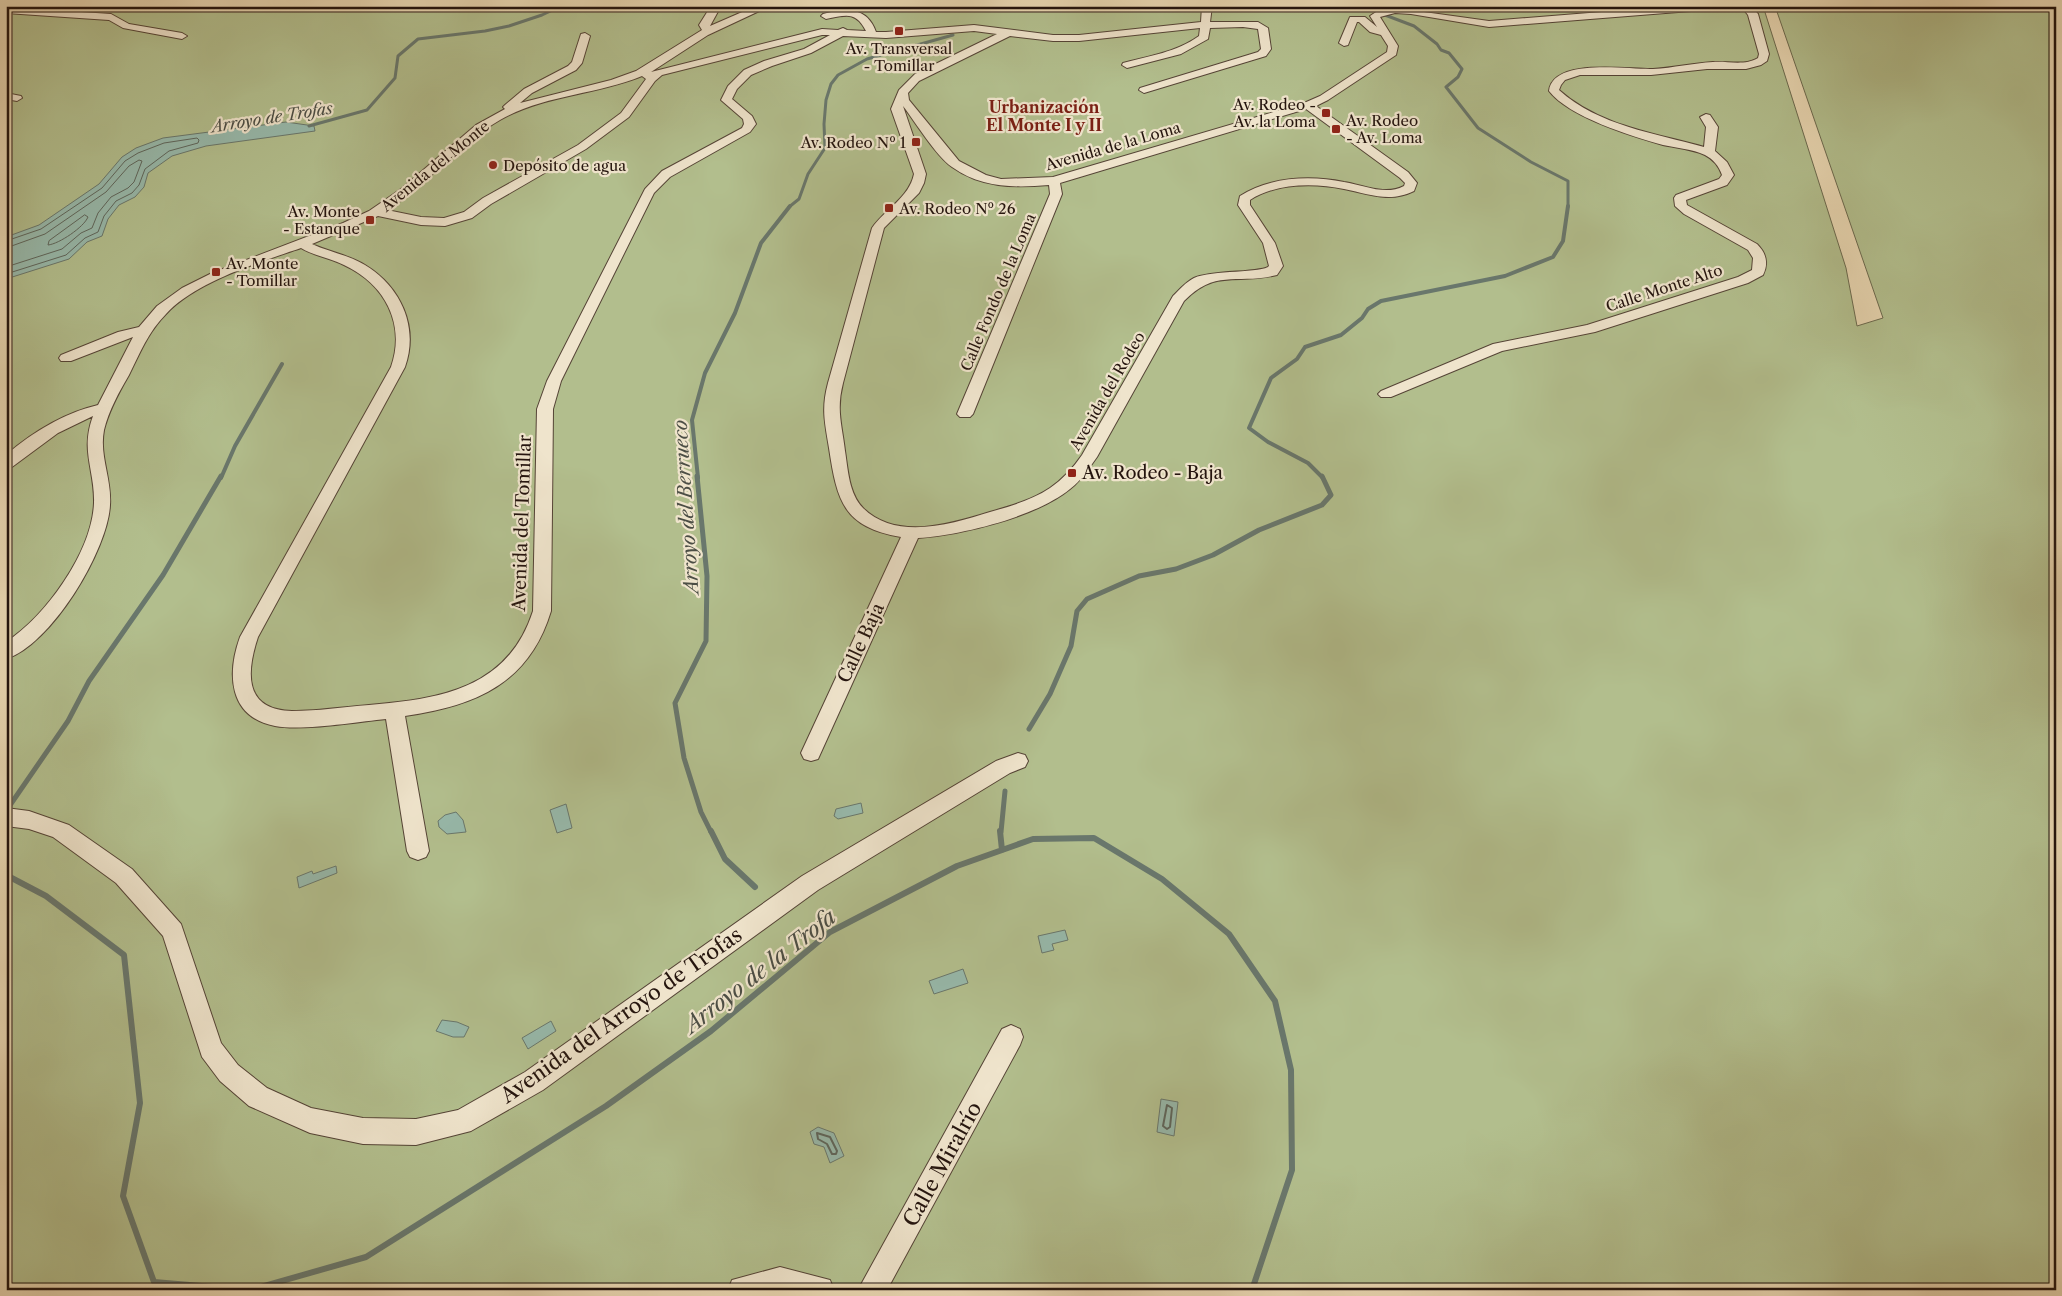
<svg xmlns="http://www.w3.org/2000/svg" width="2062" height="1296" font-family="'Libre Caslon Text',serif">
  <rect width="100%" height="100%" fill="#e7d5b0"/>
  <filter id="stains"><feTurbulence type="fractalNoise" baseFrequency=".004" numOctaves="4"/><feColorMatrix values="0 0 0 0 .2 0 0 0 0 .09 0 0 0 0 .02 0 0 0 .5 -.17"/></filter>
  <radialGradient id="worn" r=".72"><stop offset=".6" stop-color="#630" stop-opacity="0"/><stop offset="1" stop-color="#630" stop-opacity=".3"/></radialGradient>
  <!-- green -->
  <path fill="#b2be8d" stroke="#6b694e" d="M6,6h1757l83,262 11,58 26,-8 -108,-312h281v1284h-2050z"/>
  <!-- water -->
  <path fill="#97b9ab" stroke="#69776c" d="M286,122l28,4 1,5 -109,15 -34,10 -24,17 -4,14 -9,10 -16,8 -11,14 -6,17 -15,6 -18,17 -63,20v-42l33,-12 60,-41 23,-27 14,-9 27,-10z
    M861,803l2,10 -25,6 -4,-3 2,-7z
    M566,804l6,24 -15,5 -7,-23z
    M456,812l7,8 3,12 -19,2 -8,-7 -1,-6 7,-6z
    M336,866l1,7 -38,15 -2,-11 15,-6 1,3z
    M1065,930l3,10 -16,4 2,6 -12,3 -4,-17z
    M963,969l5,14 -34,11 -5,-13z
    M442,1020l15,2 12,5 -5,10h-11l-17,-6z
    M551,1021l5,10 -28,18 -6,-11z
    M1161,1099l17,3 -4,34 -17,-4z
    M818,1127l16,6 10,23 -14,7 -6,-16 -10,-3 -4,-12z"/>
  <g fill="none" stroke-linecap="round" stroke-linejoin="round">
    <!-- shore-far1 -->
    <path stroke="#5e665c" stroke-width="1" d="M85,215l3,2c-4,10 -29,27 -40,28l1,-4z
      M6,241l35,-12 61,-41 23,-27 13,-8 26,-10 33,-5 2,2 -1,3 -29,8 -24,18 -6,16 -7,8 -16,8 -12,15 -6,16 -13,6 -19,17 -60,19
      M6,248l39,-14 61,-42 23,-26 10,-6 3,1 -8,21 -6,6 -17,9 -13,16 -6,15 -11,5 -19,16 -56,18"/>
    <!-- shore -->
    <path stroke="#5e665c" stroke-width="2" d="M1167,1105l5,3 -2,19 -3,2 -4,-3z
      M817,1133l13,4 7,14 -1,3h-4l-5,-10 -9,-5z"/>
    <!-- stream-far3 -->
    <path stroke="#69776c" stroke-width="3" d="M1351,6l18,4
      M1385,15l29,11 23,18 4,6 8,3 13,16 -4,8 -12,10 32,41 53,34 37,19v26
      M309,126l58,-16 28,-32 3,-22 20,-17 67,-8 24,-5 33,-11 19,-9
      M789,207l10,-8 9,-25 17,-26 -1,-24 2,-24 5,-16 7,-9 29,-16 86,-24"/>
    <!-- stream-far2 -->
    <path stroke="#69776c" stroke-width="4" d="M221,478l14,-32 47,-82
      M698,478l-6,-58 13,-47 30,-60 26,-70 29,-37
      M1323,478l-15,-15 -40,-21 -19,-14 22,-50 26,-19 8,-12 36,-12 21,-17 6,-9 13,-8 124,-25 48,-19 10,-16 5,-35"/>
    <!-- stream-far1 -->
    <path stroke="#69776c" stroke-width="5" d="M697,476l10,100 -1,65 -31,62 9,55 17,54 10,20
      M1029,729l21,-35 21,-48 6,-35 10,-12 52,-23 37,-7 37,-14 46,-25 63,-25 9,-10 -9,-19
      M6,811l62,-90 21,-40 74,-106 58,-99
      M1001,832l4,-41"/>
    <!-- stream -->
    <path stroke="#69776c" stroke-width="6" d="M711,831l14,28 30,28
      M1000,831l2,19
      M6,875l40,21 78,59 16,148 -17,93 31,86 95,8
      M250,1290l116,-33 240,-151 105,-75 119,-99 127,-66 76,-27 61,-1 68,41 67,55 46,67 16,69 1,100 -40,120"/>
    <!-- street casing -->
    <g stroke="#554436" stroke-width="2">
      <path id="street" d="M711,6h10l-11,20 46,-20h14l-62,29 -57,37 171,-43 16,1 5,-2 4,2 19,1c-10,-20 -20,-16 -40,-12l-5,-3 2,-2c22,-6 44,-8 53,18h10l88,-7 79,10h26l122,-13 1,-16h10l-2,16h48l10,6 3,21 -5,7 -122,37 -5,-3 1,-2 118,-36 3,-3 -3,-20 -15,-2 -33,1 -2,11 -27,15 -54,14 -5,-3 1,-2c26,-7 54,-11 76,-27l1,-8 -121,13h-26l-43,-5 -91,45 -11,12 1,7 50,61 27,14 15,4 52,-2 251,-74 16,-7 67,-44 1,-6 -7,-11 -11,-3 -11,-10h-2l-9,23 -4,1 -5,-3 11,-26h15l12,10 -7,-11 9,-6 16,-2 94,13 187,-15h45l-5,3 -227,18 -78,-13 -16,-1 -15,4 18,29 -2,9 -68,45 -12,6 92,66 9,11 -3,8c-24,12 -45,3 -70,-2 -30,-6 -68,-6 -94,11v5l25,38 8,23 -6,9c-40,10 -61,-7 -93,26l-87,156c-8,11 -16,24 -27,32 -34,28 -109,46 -152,49l-100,221 -7,2 -7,-2 -3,-6 100,-216c-58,-10 -64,-36 -72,-89 -4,-25 -8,-39 -1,-65l44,-155c13,-19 37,-30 42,-54l-23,-65 8,-19 16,-16 82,-40 -23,-3 -88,7 -43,-2 -32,17 -39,13 -21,9 -14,14 -5,10 20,17 4,8 -6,8 -80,45 -16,16 -93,188 -8,28 -2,202c-22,73 -76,95 -146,105l24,135 -3,6 -8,3 -8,-3 -3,-6 -21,-132c-30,3 -83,12 -111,7 -47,-9 -48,-53 -35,-89l151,-270c15,-43 -6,-83 -47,-102 -14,-7 -30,-9 -43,-17 -41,14 -106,34 -135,66 -18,18 -26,39 -37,61 -10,17 -20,35 -25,55 -5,26 8,49 6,75 -2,45 -59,140 -104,154v-17c40,-26 86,-90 88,-139 1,-33 -14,-52 -1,-87l-35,17 -46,34 -6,1v-13c27,-23 58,-42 92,-50l35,-68 -62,24h-10l-2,-3 2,-3 57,-23 21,-5 18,-21 25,-18 30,-15 131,-50 26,-12 32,-22 75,-64 29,-16 -2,-2 2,-2 19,-16 44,-23 4,-4 9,-28 4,-1 5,3 -8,27 -6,7 -44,23 -12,10 91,-23 25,-9 66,-41 -3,-5zM822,35h8l-26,14 -40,12 -20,9 -16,16 -7,14 22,19 1,5 -2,4 -80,43 -17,18 -98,192 -10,28 -4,202c-25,78 -93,88 -164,94 -26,2 -51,6 -77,6 -48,-1 -46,-38 -34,-74l147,-270c14,-40 -4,-80 -40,-102 -16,-10 -36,-13 -53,-21l66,-28 43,9 24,1 27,-8 19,-14 95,-55 43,-32 26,-36 7,-6zM642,76l4,3 -25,34 -43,32 -95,53 -19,14 -20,6 -23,-1 -34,-7c41,-25 71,-66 113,-90 43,-25 96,-25 142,-44zM903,106c13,17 33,50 49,61 29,21 62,21 97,18l1,9 -93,220 3,3h10l3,-3 89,-220 -2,-11 246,-74 94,69 5,5 -1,3c-19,10 -40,-1 -60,-4 -34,-7 -75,-5 -104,14l-2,9 25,38 6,23c-5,7 -58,4 -75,12 -8,4 -15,12 -21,18l-91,159c-9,13 -19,24 -32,33 -18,12 -39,18 -60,24 -38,12 -94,29 -127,-4 -14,-14 -15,-38 -18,-57 -3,-26 -9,-41 -2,-68l41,-155 35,-35 5,-10 2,-9z
        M1741,6h10l7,8 11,40 -2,7 -6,4 -15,4h-39l-56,6h-71l-15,5 -4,5 -2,5c40,36 96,43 145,57l2,-20 -6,-10 6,-3 4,1 8,12 -3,24 12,11 7,13 -7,10 -41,15 1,5 70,39c9,9 12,19 6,31l-15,8 -153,49 -93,19 -111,46h-10l-3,-3 3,-3 112,-47 94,-19 151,-48 14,-7 1,-12 -5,-8 -64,-36 -9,-8 -1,-8 2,-3 43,-16 3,-4c-3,-9 -9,-16 -17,-20 -13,-6 -28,-7 -42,-10 -32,-9 -94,-28 -114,-54 4,-34 80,-21 104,-22 20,-1 40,-6 60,-7 15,-1 32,4 45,-4l1,-4 -11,-39z
        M6,7l105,7 18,10 53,9 5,3 -5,3 -59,-11 -14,-8 -103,-7z
        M6,93l15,3 1,2 -5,3 -11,-2z
        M1018,753l7,2 3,6 -3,6 -15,6 -192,117 -275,200 -72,41 -55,14 -53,-1 -53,-11 -61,-27 -29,-25 -18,-24 -39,-121 -47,-53 -63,-46 -24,-8 -23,-3v-18l23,3 40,14 63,44 49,55 40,119 17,22 29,23 44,20 52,10 53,1 42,-9 67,-38 277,-196 194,-115z
        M1011,1025l9,4 3,8 -3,8 -133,245h-29l144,-261z
        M780,1267l50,13 4,10h-106l4,-10z"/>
    </g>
    <!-- street -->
    <use href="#street" fill="#efe4cc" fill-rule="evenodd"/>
  </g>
  <!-- markers -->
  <g fill="#8f2418" stroke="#efe4cc" stroke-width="2">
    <rect x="894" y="26" width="10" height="10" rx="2.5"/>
    <rect x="1321" y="108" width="10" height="10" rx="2.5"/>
    <rect x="1331" y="124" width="10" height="10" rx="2.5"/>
    <rect x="911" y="137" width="10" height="10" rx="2.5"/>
    <circle cx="493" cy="165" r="5"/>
    <rect x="884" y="203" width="10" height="10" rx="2.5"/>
    <rect x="365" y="215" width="10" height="10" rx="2.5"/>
    <rect x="211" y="267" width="10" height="10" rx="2.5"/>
    <rect x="1067" y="468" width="10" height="10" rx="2.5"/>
  </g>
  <g text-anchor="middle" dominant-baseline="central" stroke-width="4.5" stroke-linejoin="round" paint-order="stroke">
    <!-- far-poi labels -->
    <g font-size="15" fill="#24140e" stroke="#efe4cc" text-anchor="start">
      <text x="899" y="48" text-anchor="middle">Av. Transversal<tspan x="899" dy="17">- Tomillar</tspan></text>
      <text x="1316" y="104" text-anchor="end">Av. Rodeo -<tspan x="1316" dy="17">Av. la Loma</tspan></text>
      <text x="1346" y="120">Av. Rodeo<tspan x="1346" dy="17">- Av. Loma</tspan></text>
      <text x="906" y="142" text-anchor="end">Av. Rodeo Nº 1</text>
      <text x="503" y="165">Depósito de agua</text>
      <text x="899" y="208">Av. Rodeo Nº 26</text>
      <text x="360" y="211" text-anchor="end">Av. Monte<tspan x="360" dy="17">- Estanque</tspan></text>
      <text x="226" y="263">Av. Monte<tspan x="226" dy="17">- Tomillar</tspan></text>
    </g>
    <!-- far-street labels -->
    <g font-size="15" fill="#24140e" stroke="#efe4cc">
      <text transform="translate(1113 146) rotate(-16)">Avenida de la Loma</text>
      <text transform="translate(435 166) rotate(-39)">Avenida del Monte</text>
      <text transform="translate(1664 288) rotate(-18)">Calle Monte Alto</text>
      <text transform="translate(998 292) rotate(-67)">Calle Fondo de la Loma</text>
      <text transform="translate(1107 391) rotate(-60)">Avenida del Rodeo</text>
    </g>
    <!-- far-neighbourhood labels -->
    <g font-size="16" font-weight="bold" fill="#7a1f14" stroke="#efe4cc">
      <text x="1044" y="107">Urbanización<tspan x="1044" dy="18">El Monte I y II</tspan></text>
    </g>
    <!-- far-water labels -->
    <g font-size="16" font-style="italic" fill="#4c4e45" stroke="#efe4cc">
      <text transform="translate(272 117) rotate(-9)">Arroyo de Trofas</text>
    </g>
    <!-- poi labels -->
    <g font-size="18" fill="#24140e" stroke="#efe4cc" text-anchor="start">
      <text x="1082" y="473">Av. Rodeo - Baja</text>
    </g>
    <!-- street labels -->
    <g font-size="18" fill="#24140e" stroke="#efe4cc">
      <text transform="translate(522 523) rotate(-88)">Avenida del Tomillar</text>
      <text transform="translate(861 643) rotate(-65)">Calle Baja</text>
    </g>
    <!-- water labels -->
    <g font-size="19" font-style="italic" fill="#4c4e45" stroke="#efe4cc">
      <text transform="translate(686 507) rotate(-94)">Arroyo del Berrueco</text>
    </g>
    <!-- near-street labels -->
    <g font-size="21" fill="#24140e" stroke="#efe4cc">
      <text transform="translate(621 1015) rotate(-35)">Avenida del Arroyo de Trofas</text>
      <text transform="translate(942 1164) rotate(-61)">Calle Miralrío</text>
    </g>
    <!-- near-water labels -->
    <g font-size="22" font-style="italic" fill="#4c4e45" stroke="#efe4cc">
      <text transform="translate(760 971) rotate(-38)">Arroyo de la Trofa</text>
    </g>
  </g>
  <!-- margin -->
  <rect width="2062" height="1296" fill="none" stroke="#e7d5b0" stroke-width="25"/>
  <rect x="8" y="8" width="2047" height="1281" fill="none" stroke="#24140e" stroke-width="2.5"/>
  <rect x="12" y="12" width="2037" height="1271" fill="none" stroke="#24140e"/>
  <rect width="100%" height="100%" filter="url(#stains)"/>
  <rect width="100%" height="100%" fill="url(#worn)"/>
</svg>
